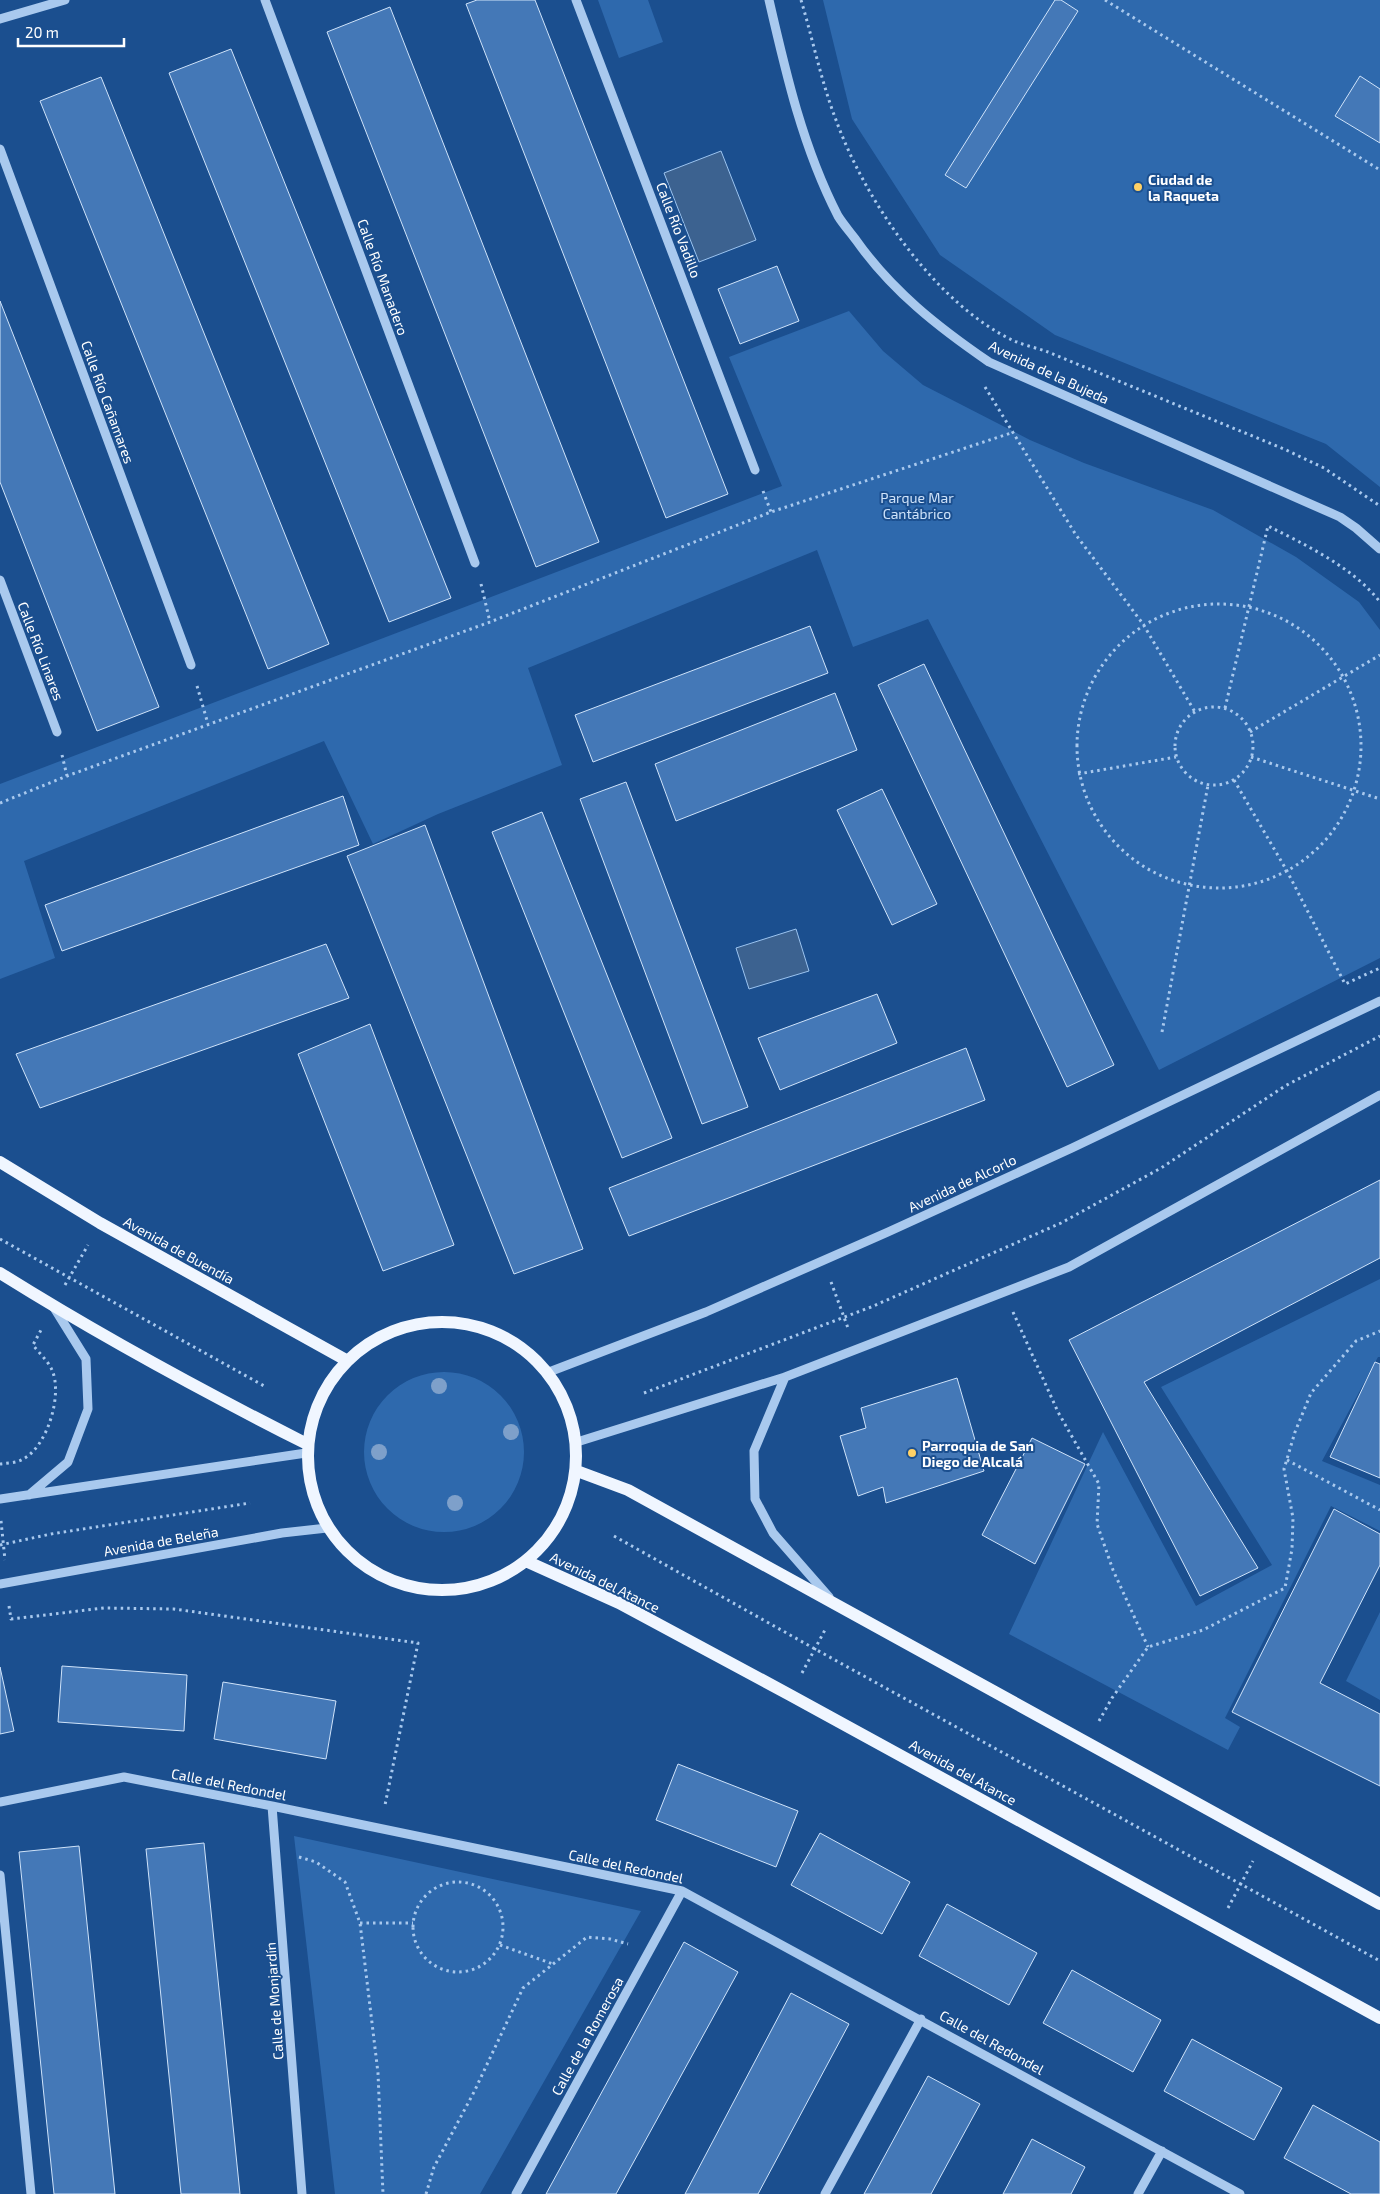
<svg xmlns="http://www.w3.org/2000/svg" width="1380" height="2194" font-family="'Exo 2',sans-serif">
  <rect width="100%" height="100%" fill="#1b4f8f"/>
  <!-- green -->
  <path fill="#2e69ad" d="M598,0h50l15,42 -44,16z
    M823,0h557v487l-54,-43 -271,-109 -115,-80 -88,-136z
    M849,311l34,40 40,34 107,55 54,23 129,47 83,47 63,45 21,28v328l-221,112 -231,-451 -75,28 -36,-97 -289,118 34,97 -124,49 -65,30 -49,-103 -300,120 31,97 -55,21v-195l782,-298 -53,-129z
    M1380,1279v78h-2l-56,104 58,24v46l-49,-25 -106,212 15,9 -12,23 -219,-116 94,-202 93,174 76,-41 -111,-178z
    M364 1452a80 80 0 1 1 160 0a80 80 0 1 1-160 0Z
    M1380,1612v88l-34,-19z
    M294,1836l347,75 -161,283h-145z"/>
  <!-- water -->
  <path fill="#3c6290" stroke="#9cc4f0" d="M721,151l35,89 -57,22 -35,-89z
    M796,929l13,42 -60,18 -13,-41z"/>
  <!-- building -->
  <path fill="#4478b7" stroke="#cfe3fa" d="M477,0h58l193,494 -62,24 -200,-514z
    M1055,0h6l17,11 -112,177 -21,-13z
    M390,7l209,535 -63,25 -209,-535z
    M231,49l220,549 -62,24 -220,-549z
    M1360,76l20,13v54l-45,-27z
    M101,77l228,567 -61,25 -228,-568z
    M777,266l22,55 -59,23 -22,-55z
    M0,301l159,406 -62,24 -97,-249z
    M810,626l18,47 -235,89 -18,-47z
    M924,664l190,401 -47,22 -189,-402z
    M835,693l22,57 -181,71 -21,-57z
    M626,782l122,325 -46,17 -122,-325z
    M882,789l55,115 -45,21 -55,-115z
    M343,796l16,49 -297,106 -17,-46z
    M542,812l130,326 -50,20 -130,-326z
    M425,825l158,424 -69,25 -167,-418z
    M326,944l23,54 -309,110 -24,-54z
    M877,994l20,49 -117,47 -22,-52z
    M370,1024l84,221 -71,26 -85,-217z
    M966,1048l19,52 -356,136 -20,-48z
    M1380,1180v78l-236,124 114,186 -58,28 -131,-256z
    M1375,1362l5,2v114l-50,-21z
    M957,1378l27,93 -98,32 -3,-16 -25,9 -18,-60 26,-8 -5,-20z
    M1032,1438l53,26 -50,100 -53,-29z
    M1334,1509l46,25v31l-60,118 60,31v72l-148,-74z
    M62,1666l125,9 -3,56 -126,-9z
    M0,1667l14,64 -14,3z
    M223,1682l113,19 -10,58 -112,-20z
    M678,1764l120,47 -22,56 -120,-47z
    M820,1833l90,49 -28,52 -91,-49z
    M204,1843l36,351h-59l-35,-345z
    M79,1846l36,348h-61l-35,-342z
    M947,1904l90,49 -28,52 -90,-49z
    M684,1942l54,30 -122,222h-70z
    M1072,1970l89,50 -28,52 -90,-49z
    M791,1993l58,31 -91,170h-73z
    M1192,2039l90,49 -28,52 -90,-49z
    M928,2076l52,28 -49,90h-67z
    M1313,2105l67,37v52h-29l-67,-36z
    M1032,2139l53,28 -14,27h-68z"/>
  <g fill="none" stroke-linecap="round" stroke-linejoin="round">
    <!-- path -->
    <path stroke="#a9c9ee" stroke-width="3" stroke-dasharray="2.5 4" stroke-linecap="butt" d="M801,0c12,40 20,81 35,120 29,80 98,182 176,220 11,5 25,8 36,12l236,97 40,19 56,38
      M1105,0l275,170
      M985,387l91,148 67,89 52,88
      M763,491l8,21
      M481,584l9,38
      M1077 746a142 142 0 1 1 284 0a142 142 0 1 1-284 0Z
      M197,686l11,38
      M1175 746a39 39 0 1 1 78 0a39 39 0 1 1-78 0Z
      M1225,708l43,-182c38,19 86,42 112,76
      M1250,732l130,-77
      M62,755l5,21
      M1251,757l129,42
      M1078,774l98,-17
      M1234,780l53,91 58,113 35,-16
      M0,803l67,-27 423,-154 281,-110 243,-80
      M1162,1032l46,-247
      M0,1239l266,148
      M831,1282l17,46
      M65,1285l23,-40
      M1013,1312l45,100 41,72 -2,40 16,46 35,77
      M644,1393l227,-86 190,-84 100,-55 124,-82 95,-50
      M1287,1460l93,50
      M0,1464c7,-1 17,-1 23,-5 24,-12 40,-64 29,-89 -4,-9 -13,-17 -19,-25l8,-15
      M1,1521l4,39
      M614,1536l201,113 565,312
      M0,1545l51,-11 199,-31
      M9,1606l2,13 93,-11 70,1 244,34 -33,162
      M802,1673l24,-45
      M1099,1721l13,-23 36,-51 55,-17 82,-42 7,-39 1,-31 -9,-49 11,-37 16,-39 45,-52 24,-10
      M299,1857l17,5 29,20 15,41 18,150 5,121
      M413 1927a45 45 0 1 1 90 0a45 45 0 1 1-90 0Z
      M1228,1908l25,-47
      M360,1923h53
      M500,1945l53,19
      M426,2194l8,-27 40,-75 49,-104 64,-51 23,2 18,5"/>
    <!-- minor -->
    <path stroke="#a9c9ee" stroke-width="9" d="M265,0l210,563
      M576,0l179,470
      M769,0c17,74 34,148 69,216 5,8 12,16 18,24 36,51 82,87 133,122l351,155 16,11 24,21
      M0,19l65,-19
      M0,149l191,516
      M0,580l57,152
      M549,1372l157,-60 182,-80 184,-84 308,-147
      M785,1377l-31,74 1,48 18,34 56,64
      M577,1442l208,-65 284,-110 311,-172
      M29,1495l39,-33 20,-53 -2,-50 -33,-53
      M0,1499l306,-46
      M0,1584l282,-51 45,-5
      M0,1802l124,-25 148,29 410,85 558,303
      M272,1806l30,388
      M0,1875l31,319
      M516,2194l166,-303
      M825,2194l96,-175
      M1138,2194l24,-43"/>
    <!-- major -->
    <path stroke="#f0f6ff" stroke-width="12" d="M0,1162l100,61 246,137
      M0,1273c99,62 202,118 307,171
      M308 1456a134 134 0 1 1 268 0a134 134 0 1 1-268 0Z
      M577,1471l51,19 752,414
      M528,1562l91,41 171,92 590,323"/>
  </g>
  <!-- trees -->
  <g fill="#7ea0ca">
    <circle cx="439" cy="1386" r="8"/>
    <circle cx="511" cy="1432" r="8"/>
    <circle cx="379" cy="1452" r="8"/>
    <circle cx="455" cy="1503" r="8"/>
  </g>
  <!-- markers -->
  <g fill="#ffd166" stroke="#1b4f8f" stroke-width="2">
    <circle cx="1138" cy="187" r="5"/>
    <circle cx="912" cy="1453" r="5"/>
  </g>
  <g text-anchor="middle" dominant-baseline="central" stroke-width="4" stroke-linejoin="round" paint-order="stroke">
    <!-- poi labels -->
    <g font-size="14" font-weight="bold" fill="#fff" stroke="#1b4f8f" text-anchor="start">
      <text x="1148" y="179">Ciudad de<tspan x="1148" dy="16">la Raqueta</tspan></text>
      <text x="922" y="1445">Parroquia de San<tspan x="922" dy="16">Diego de Alcalá</tspan></text>
    </g>
    <!-- street labels -->
    <g font-size="14" fill="#fff" stroke="#1b4f8f">
      <text transform="translate(679 230) rotate(69)">Calle Río Vadillo</text>
      <text transform="translate(383 277) rotate(70)">Calle Río Manadero</text>
      <text transform="translate(1049 372) rotate(25)">Avenida de la Bujeda</text>
      <text transform="translate(108 402) rotate(70)">Calle Río Cañamares</text>
      <text transform="translate(41 651) rotate(69)">Calle Río Linares</text>
      <text transform="translate(962 1183) rotate(-25)">Avenida de Alcorlo</text>
      <text transform="translate(179 1250) rotate(29)">Avenida de Buendía</text>
      <text transform="translate(161 1541) rotate(-10)">Avenida de Beleña</text>
      <text transform="translate(605 1582) rotate(26)">Avenida del Atance</text>
      <text transform="translate(963 1772) rotate(29)">Avenida del Atance</text>
      <text transform="translate(229 1784) rotate(11)">Calle del Redondel</text>
      <text transform="translate(626 1866) rotate(12)">Calle del Redondel</text>
      <text transform="translate(274 2001) rotate(-94)">Calle de Monjardín</text>
      <text transform="translate(587 2036) rotate(-61)">Calle de la Romerosa</text>
      <text transform="translate(992 2042) rotate(29)">Calle del Redondel</text>
    </g>
    <!-- park labels -->
    <g font-size="14" fill="#cfe3fa" stroke="#1b4f8f">
      <text x="917" y="497">Parque Mar<tspan x="917" dy="16">Cantábrico</tspan></text>
    </g>
  </g>
  <!-- scale -->
  <path d="M18 38v8h106v-8" fill="none" stroke="#ffffff" stroke-width="2.5"/>
  <text x="25" y="38" font-size="15" fill="#ffffff" stroke="#1b4f8f" stroke-width="4" paint-order="stroke">20 m</text>
</svg>
